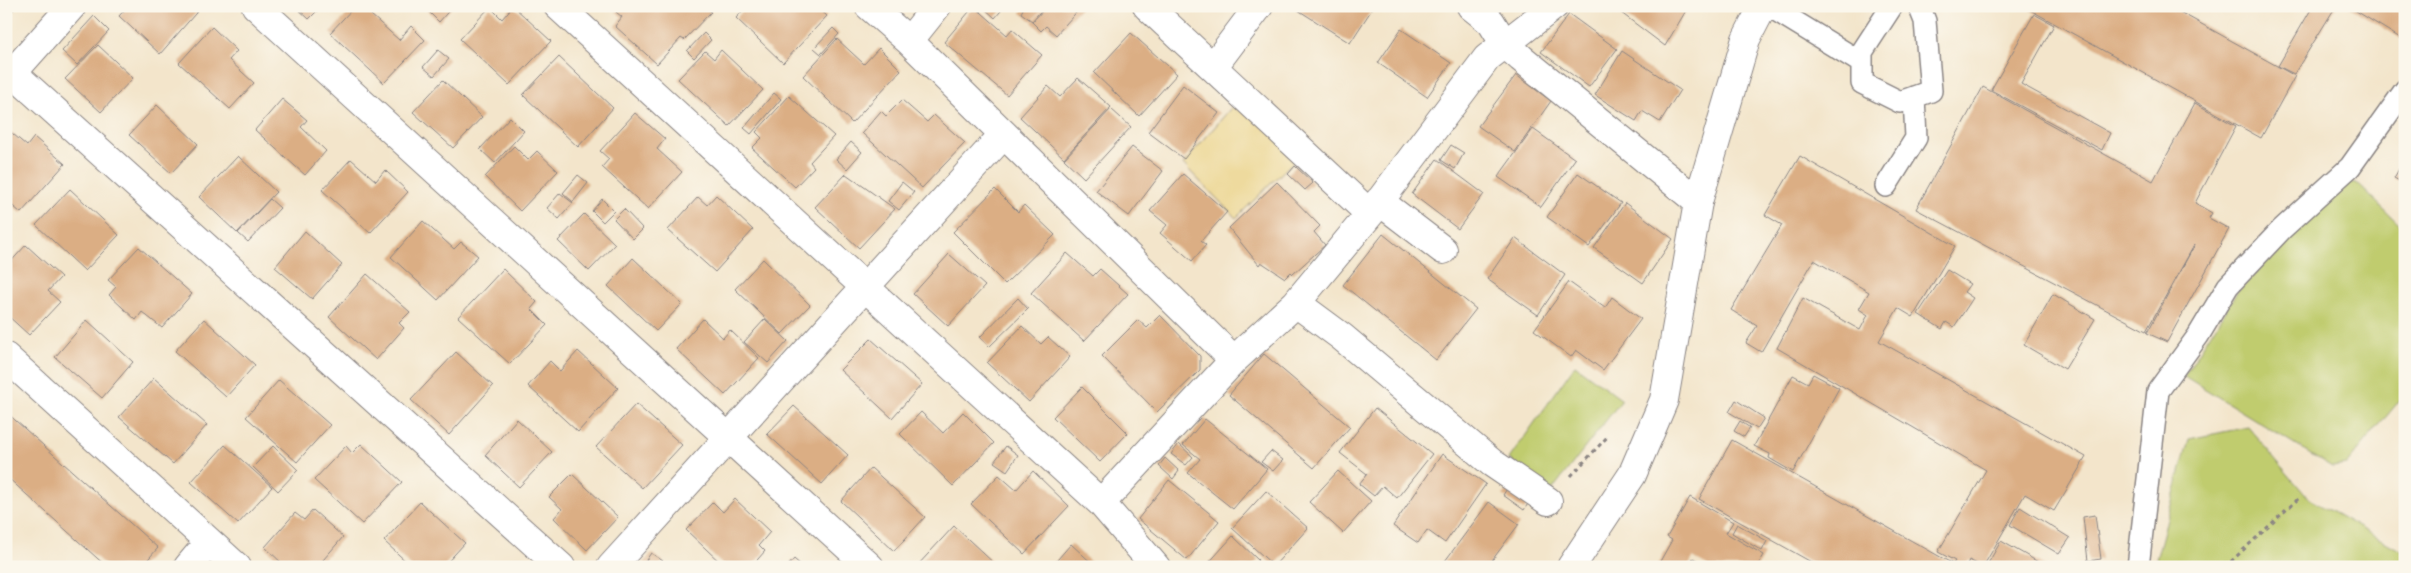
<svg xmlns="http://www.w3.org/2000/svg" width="2411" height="573" font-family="Mali,sans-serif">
  <rect width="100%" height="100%" fill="#fbf7ec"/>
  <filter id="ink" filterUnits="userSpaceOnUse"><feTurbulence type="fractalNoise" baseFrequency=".02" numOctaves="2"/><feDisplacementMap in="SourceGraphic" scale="10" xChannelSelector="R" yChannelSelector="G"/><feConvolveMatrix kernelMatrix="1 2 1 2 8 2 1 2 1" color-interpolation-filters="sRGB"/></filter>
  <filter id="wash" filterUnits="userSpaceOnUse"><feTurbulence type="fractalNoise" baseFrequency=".0096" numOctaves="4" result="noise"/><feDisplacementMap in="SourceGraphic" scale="20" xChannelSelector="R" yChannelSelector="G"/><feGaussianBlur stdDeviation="1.12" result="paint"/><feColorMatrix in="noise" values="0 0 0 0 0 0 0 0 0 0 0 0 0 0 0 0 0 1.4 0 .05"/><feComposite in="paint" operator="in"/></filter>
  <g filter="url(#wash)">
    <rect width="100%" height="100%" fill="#f3e5cb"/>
    <!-- green -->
    <path fill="#c0cc6e" stroke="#717754" d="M2344,181l13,2 48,47v164l-59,71 -14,2 -148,-91 53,-84z
      M1575,365l47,35 -70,90 -43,-31z
      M2248,427l61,72 96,54v14h-251l35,-128z"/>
    <!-- sand -->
    <path fill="#eeda9e" stroke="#887e6c" d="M1237,101l61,56 -62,61 -53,-54z"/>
    <g id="blocks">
      <!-- building -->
      <path fill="#dbae84" d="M6,6h11l-11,11z
        M128,6h74l-42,48 -41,-38z
        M295,6h27l-13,13z
        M355,6h6l38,34 12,-14 14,14 -41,43 -54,-50z
        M423,6h30l-14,16z
        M513,6l38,35 -42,44 -49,-46 30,-32 12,12z
        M621,6h83l7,6 -27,28 -3,-2 -24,26 -42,-38 7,-9 -6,-5z
        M747,6h69l11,10 -44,47 -47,-45z
        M974,6l33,29 5,-6 30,26 -35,40 -63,-53z
        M982,6h23l-10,12z
        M1021,6h24l-13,15 -11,-8 2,-4z
        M1047,6h35l-26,29 -10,-9 -5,5 -9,-9z
        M1300,6h74l-24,37 -52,-33z
        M1612,6h70l5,3 -22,37z
        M2023,6h146l126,70 -34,62z
        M2313,6h23l-42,68 -16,-8z
        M2348,6h57v35z
        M1569,14l48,35 -28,38 -48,-35z
        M2034,14l20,11 -33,59 89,49 -8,17 -111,-60z
        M94,16l15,15 -32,34 -15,-14z
        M212,27l25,24 -8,9 25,23 -24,26 -51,-46z
        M833,28l6,6 -18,20 -7,-6z
        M1401,29l50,34 -24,34 -49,-34z
        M704,33l7,7 -17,18 -7,-7z
        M1131,33l46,41 -38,42 -45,-43z
        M837,39l27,25 15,-16 22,22 -49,53 -49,-47z
        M98,45l35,33 -32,34 -36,-33z
        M438,50l11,9 -15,17 -11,-9z
        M721,50l42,40 -34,36 -51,-47 27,-28 9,8z
        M1622,51l58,39 -20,32 -18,-11 -6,10 -41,-26z
        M559,57l54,51 -35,39 -55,-52z
        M1516,75l35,26 -36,51 -37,-26z
        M1078,78l33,29 -47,51 -44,-41 28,-31 12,11z
        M443,80l39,37 -29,31 -40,-36z
        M1183,85l36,28 -35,46 -36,-27z
        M1983,87l170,94 42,-78 41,23 -41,77 17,10 -3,5 20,11 -62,113 -20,-9 48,-89 -49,87 -230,-122z
        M774,93l7,6 -30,35 -7,-6z
        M789,96l45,40 -24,26 4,5 -19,20 -43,-39 10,-10 -6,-6z
        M282,99l25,21 -6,7 25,24 -21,24 -50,-45z
        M902,100l25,22 7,-7 31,28 -43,45 -60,-55 19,-22 5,5z
        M157,105l41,39 -27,29 -42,-38z
        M1111,109l20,18 -47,51 -20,-19z
        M635,113l30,26 -8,10 25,23 -34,37 -46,-42 7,-8 -9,-8z
        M510,117l14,14 -29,32 -15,-14z
        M6,128l21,18 7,-9 31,27 -44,49 -15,-13z
        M1533,129l42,30 -34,48 -43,-30z
        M851,142l11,10 -15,17 -11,-10z
        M1451,145l13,8 -9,16 -14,-9z
        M514,146l14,14 9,-9 21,20 -38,40 -35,-34z
        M1132,147l31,24 -34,45 -33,-25z
        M238,156l38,36 -39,41 -38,-36z
        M1800,156l155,90 -42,71 -15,-9 -19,33 207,116 -32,54 -29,-17 -42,73 -14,-7 -3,7h-146l-121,-68 33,-59 221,124 2,-3 -17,-9 48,-82 -209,-122 26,-50 57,32 8,-15 -9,-6 10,-17 -55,-32 -53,92 -15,-9 11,-17 -26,-16 51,-85 -17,-10z
        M2405,158v26l-11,-6z
        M351,159l25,22 9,-11 23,22 -38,41 -48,-43z
        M1437,159l47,35 -26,35 -46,-35z
        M1295,166l18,17 -8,7 -17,-16z
        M1578,173l43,30 -32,44 -42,-30z
        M846,174l49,35 -36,39 -44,-41z
        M1183,174l44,38 -26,29 5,4 -14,16 -32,-28 7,-8 -17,-14z
        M578,175l10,8 -15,19 -10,-9z
        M902,182l12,10 -15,18 -11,-9z
        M1277,182l43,44 -6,6 11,13 -32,29 -2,-2 -6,6 -24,-16 -2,3 -30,-37z
        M70,189l49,46 -34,36 -49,-46z
        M995,189l23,23 6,-7 31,30 -50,49 -52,-52z
        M560,193l13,10 -14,16 -12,-11z
        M716,195l37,35 -38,42 -47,-42 30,-33 9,8z
        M270,199l10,9 -32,34 -10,-9z
        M602,199l12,12 -11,11 -11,-11z
        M1625,203l48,36 -30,44 -49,-35z
        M624,209l19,20 -10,10 -19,-20z
        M584,214l31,30 -26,27 -31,-30z
        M423,221l31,28 7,-7 17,14 -40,44 -47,-43z
        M305,231l37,34 -30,34 -37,-32z
        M1383,234l93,75 -40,51 -93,-75z
        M1515,238l50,37 -27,40 -51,-36z
        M26,245l35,32 -13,14 12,11 -31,33 -23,-21v-47z
        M139,247l53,47 -30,34 -20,-16 -6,8 -27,-25 7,-8 -8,-7z
        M1067,253l26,23 7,-7 28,25 -44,47 -53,-48z
        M949,254l36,32 -37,40 -35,-32z
        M633,258l49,46 -26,27 -48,-45z
        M763,259l47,46 -28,29 -47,-45z
        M503,269l34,33 -6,7 16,16 -37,39 -52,-47z
        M1947,270l23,14 -6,8 9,6 -19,29 -8,-5 -4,7 -24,-15z
        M367,274l43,38 -11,11 5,5 -28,32 -47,-43z
        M1569,282l36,26 7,-11 29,22 -38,51 -27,-20 -5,7 -37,-27z
        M2053,294l42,25 -30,50 -41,-24z
        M1018,298l10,11 -39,38 -9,-10z
        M1160,315l40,41v14l-43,42 -55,-56 36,-36 9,8z
        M204,319l51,46 -29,32 -51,-46z
        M703,319l20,19 7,-8 29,28 -34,37 -49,-46z
        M765,319l23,22 -20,22 -24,-21z
        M87,320l46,42 -31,36 -47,-41z
        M1022,326l19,18 7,-7 22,20 -41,45 -42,-39z
        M871,339l51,45 -30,34 -52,-48z
        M578,351l40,37 -40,44 -50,-46 22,-25 10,10z
        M456,352l37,34 -44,49 -38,-35z
        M1264,354l86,73 -36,41 -85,-73z
        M1813,374l26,14 -46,84 -24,-14 1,-4 -16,-8 39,-71 15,8z
        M154,378l53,47 -34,39 -54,-47z
        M279,380l51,45 -33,37 -51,-45z
        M1082,387l46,46 -28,29 -47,-45z
        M1736,400l28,18 -7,11 -28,-17z
        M636,404l46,41 -40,43 -46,-41z
        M794,406l54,49 -26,29 -55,-50z
        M1375,408l57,46 -35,44 -14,-12 -9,10 -15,-12 8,-10 -27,-21z
        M6,412l152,136 -17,19h-34l-101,-91z
        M921,412l22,21 20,-21 31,31 -41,43 -53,-52z
        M517,419l35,33 -33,35 -34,-32z
        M1205,419l62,50 -34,40 -45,-36 12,-14 -17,-14z
        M1740,421l10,7 -6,9 -10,-6z
        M361,444l41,38 -40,42 -48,-44 32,-34 6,7z
        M1179,444l14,13 -7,8 -15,-11z
        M225,445l47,42 -34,37 -47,-42z
        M273,446l25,24 -20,21 -25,-24z
        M1006,446l12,9 -11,16 -13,-9z
        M1271,451l12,9 -10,11 -12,-9z
        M1442,454l44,30 -41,59 -18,-13 -9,13 -25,-17z
        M1165,458l14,13 -6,8 -14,-13z
        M871,468l54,49 -31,34 -53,-50z
        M1033,471l36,35 -45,48 -53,-50 28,-29 17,15z
        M1338,471l33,30 -28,32 -34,-31z
        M572,474l46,43 -31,33 -33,-32 8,-9 -13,-12z
        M1169,480l50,41 -32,39 -49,-41z
        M1510,484l21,15 -7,11 -21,-15z
        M1266,491l42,37 -34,38 -42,-38z
        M1690,497l43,25 -7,11 38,22 -7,12h-48l-16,-9 -5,9h-26l-4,-2 14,-25 -5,-3z
        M735,499l35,33 -11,13 6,6 -14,16h-26l-39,-37 27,-28 10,10z
        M420,502l45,41 -22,24h-31l-28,-26z
        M1489,502l30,22 -32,43h-43l-2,-2z
        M2020,507l50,31 -11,16 -49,-29z
        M313,510l30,27 -26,30h-31l-21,-20 30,-34 9,7z
        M2095,515l6,44 -13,2 -5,-44z
        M1737,524l30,17 -5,10 -30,-18z
        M954,526l44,41h-82z
        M1233,536l25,24 -6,7h-47z
        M2001,541l46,26h-61z
        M1071,544l25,23h-45z
        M651,553l12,8 -4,6h-18z
        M794,559l9,8h-16z"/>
    </g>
  </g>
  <g filter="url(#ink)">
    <use href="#blocks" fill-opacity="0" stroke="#8a8483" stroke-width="1"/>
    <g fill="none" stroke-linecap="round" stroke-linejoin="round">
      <!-- lane casing -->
      <g stroke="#8a8483" stroke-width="24">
        <path id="lane" d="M1769,6l93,57
          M1892,6l-30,46v31l38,19 31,-11 -6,-70 -6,-15
          M1886,186l30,-48 -2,-41
          M2138,567l20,-176 40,-55 30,-50 54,-57 68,-62 55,-77"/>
      </g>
      <!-- street casing -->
      <g stroke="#8a8483" stroke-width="30">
        <path id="street" d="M256,6l614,561
          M558,6l543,497 55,64
          M869,6l40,35 325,319
          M1147,6l223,208
          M1471,6l20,16 13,21 17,15 177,144
          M909,41l28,-35
          M6,67l555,500
          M1213,67l46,-61
          M6,80l66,-74
          M1379,201l64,49
          M1296,303l46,34 150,126 56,38
          M6,357l231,210
          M1101,503l133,-143 62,-57 74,-89 117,-156 67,-52
          M188,567l21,-25
          M611,567l393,-433"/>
      </g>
      <!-- secondary casing -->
      <g stroke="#8a8483" stroke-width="30">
        <path id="secondary" d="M1571,567l61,-92 32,-75 34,-198 48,-163 17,-33"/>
      </g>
      <!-- path -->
      <path stroke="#8a8483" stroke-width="3" stroke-dasharray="4 4" stroke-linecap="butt" d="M1571,476l38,-41
        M2225,567l74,-69"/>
      <!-- lane -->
      <use href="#lane" stroke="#fff" stroke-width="21"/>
      <!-- street -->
      <use href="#street" stroke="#fff" stroke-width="28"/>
      <!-- secondary -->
      <use href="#secondary" stroke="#fff" stroke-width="28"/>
    </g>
  </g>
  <!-- margin -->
  <rect width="2411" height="573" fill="none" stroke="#fbf7ec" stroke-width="25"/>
</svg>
